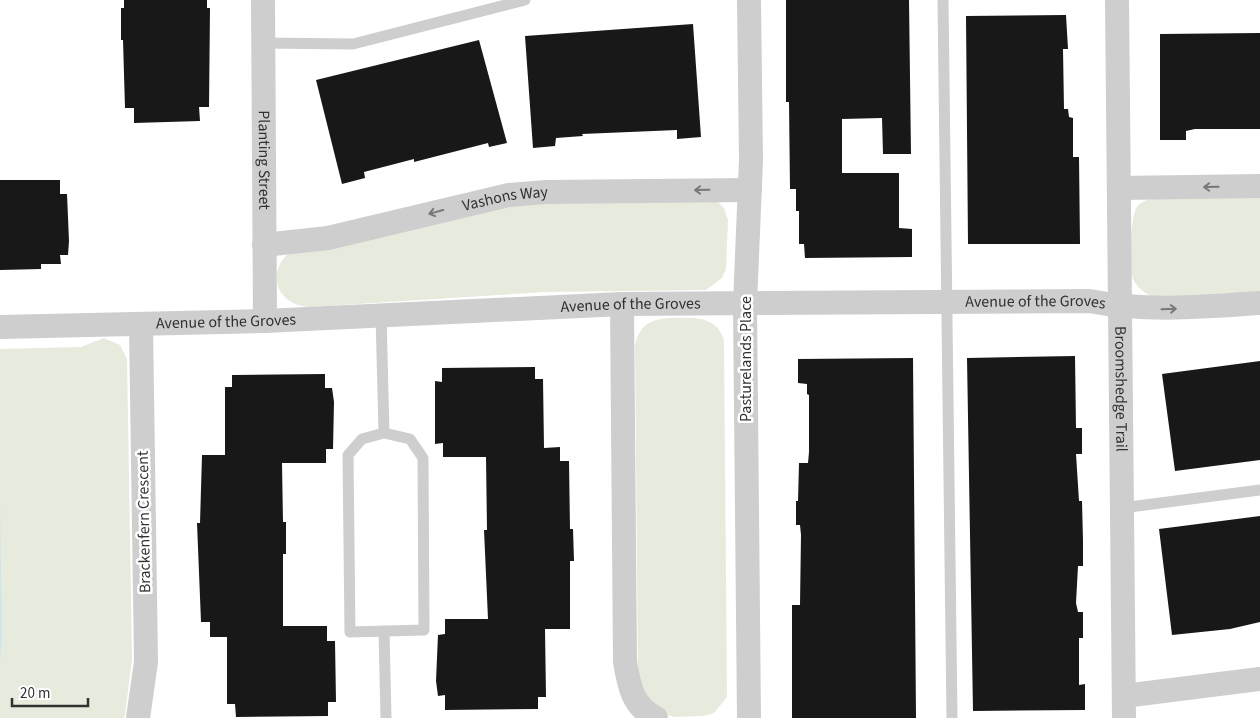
<svg xmlns="http://www.w3.org/2000/svg" width="1260" height="718" font-family="'Source Sans 3',sans-serif">
  <rect width="100%" height="100%" fill="#fff"/>
  <!-- green -->
  <path fill="#e7ebdd" d="M1260,194v98l-104,7c-10,-5 -20,-11 -24,-23 -3,-12 -2,-58 5,-69 3,-5 11,-7 16,-10z
    M716,200l8,8 4,12 -2,49 -4,9 -16,12 -161,2 -235,15c-34,-1 -46,-37 -17,-57l210,-47z
    M668,318c23,0 48,-4 56,22l3,357 -13,16 -11,3 -28,1 -8,-2 -19,-11 -10,-24 -3,-335c5,-20 14,-25 33,-27z
    M104,338l16,7 7,14 5,300 -7,56 -1,3h-124v-369l81,-2z"/>
  <!-- water -->
  <path fill="#cce6ed" d="M0,499l2,138 -2,24z"/>
  <!-- building -->
  <path fill="#181818" d="M124,0h83v8h3l-1,99h-10l1,14 -66,2v-15h-9l-2,-68h-2v-32h3z
    M786,0h123l2,154h-28l-1,-36 -40,1v54h57v55l13,1v28l-107,1 -1,-14h-5v-33h-3v-22h-6l-1,-87h-3z
    M1066,15l2,34h-5l1,60h4l1,8 4,1v39h6l1,87h-112l-2,-228z
    M693,24l8,113 -24,2v-9l-95,4 1,2 -27,2 -1,8 -22,2 -8,-112z
    M1260,33v96h-65l-9,2v9h-26v-106z
    M479,40l28,103 -18,4 -1,-4 -74,19v-3l-50,13 1,6 -23,6 -26,-104z
    M0,180h60v14h7l2,47 -1,14h-8l1,9h-20v5l-41,1z
    M1075,356l1,72h6v26h-6l3,47h3l1,39v26h-5l-2,37 2,9h5v26h-4v47l6,-1v26l-112,1 -6,-353z
    M913,358l3,360h-124v-113h8l1,-70 -1,-10h-4v-24h2l1,-38h9l1,-11v-57l-2,-1v-10l-9,-1v-24z
    M1260,361v99l-85,11 -13,-97z
    M535,367v12h8l1,69 16,-1v14h9l1,68h3l1,32h-4v68h-25l1,68h-8v12l-93,1v-15l-7,1 -2,-15 2,-46 7,-1v-15h43l-4,-89h3l-1,-73h-43v-14l-8,1v-63l7,1v-14z
    M325,374v14h7l2,14 -1,47h-7v14h-44l1,59h3v32h-3v72h44v15h8l1,61h-8v14l-92,1 -1,-13h-8v-67h-17v-15h-9l-4,-99h3l2,-68h23v-68h7v-12z
    M1260,516v106l-30,7 -58,6 -13,-106z"/>
  <g fill="none" stroke-linecap="round" stroke-linejoin="round">
    <!-- service -->
    <path stroke="#cecece" stroke-width="11" d="M943,0l9,718
      M263,43l90,1 172,-44
      M381,314l3,119
      M384,433l26,6 13,19 1,172 -74,2 -2,-177 14,-16z
      M1122,508l138,-18
      M384,631l2,87"/>
    <!-- minor -->
    <g stroke="#cecece" stroke-width="24">
      <path id="s1" d="M263,0l2,321"/>
      <path id="s2" d="M1117,0l7,718"/>
      <path d="M1119,188l141,-2"/>
      <path id="s3" d="M264,245l64,-7 181,-43 37,-3 204,-2"/>
      <path d="M622,304l3,358c4,23 7,44 31,56"/>
      <path id="s4" d="M0,327l265,-6 357,-17 467,-3c58,11 113,6 171,2"/>
      <path d="M1124,696l136,-17"/>
      <path d="M138,718l8,-56 -5,-337"/>
      <path d="M749,718l-4,-414 6,-144 -2,-160"/>
    </g>
  </g>
  <!-- one-way arrows -->
  <defs><path id="oneway-shaft" d="M-6 0H5M1.5-3L5.5 0L1.5 3" fill="none" stroke-width="1.6" stroke-linecap="round" stroke-linejoin="round" transform="scale(1.25)"/></defs>
  <g stroke="#787878">
    <use href="#oneway-shaft" transform="translate(1211 187) rotate(179)"/>
    <use href="#oneway-shaft" transform="translate(702 190) rotate(179)"/>
    <use href="#oneway-shaft" transform="translate(436 212) rotate(165)"/>
    <use href="#oneway-shaft" transform="translate(1169 309) rotate(-2)"/>
  </g>
  <g text-anchor="middle" dominant-baseline="central" stroke-width="5" stroke-linejoin="round" paint-order="stroke">
    <!-- street labels -->
    <g font-size="16" fill="#313131" stroke="#fff">
      <text stroke="none"><textPath href="#s1" startOffset="160">Planting Street</textPath></text>
      <text stroke="none"><textPath href="#s3" startOffset="246">Vashons Way</textPath></text>
      <text stroke="none"><textPath href="#s4" startOffset="1036">Avenue of the Groves</textPath></text>
      <text stroke="none"><textPath href="#s4" startOffset="631">Avenue of the Groves</textPath></text>
      <text stroke="none"><textPath href="#s4" startOffset="226">Avenue of the Groves</textPath></text>
      <text transform="translate(746 359) rotate(-90)">Pasturelands Place</text>
      <text stroke="none"><textPath href="#s2" startOffset="389">Broomshedge Trail</textPath></text>
      <text transform="translate(144 522) rotate(-91)">Brackenfern Crescent</text>
    </g>
  </g>
  <!-- scale -->
  <path d="M12 698v8h76v-8" fill="none" stroke="#313131" stroke-width="2.5"/>
  <text x="20" y="698" font-size="15" fill="#313131" stroke="#ffffff" stroke-width="4" paint-order="stroke">20 m</text>
</svg>
